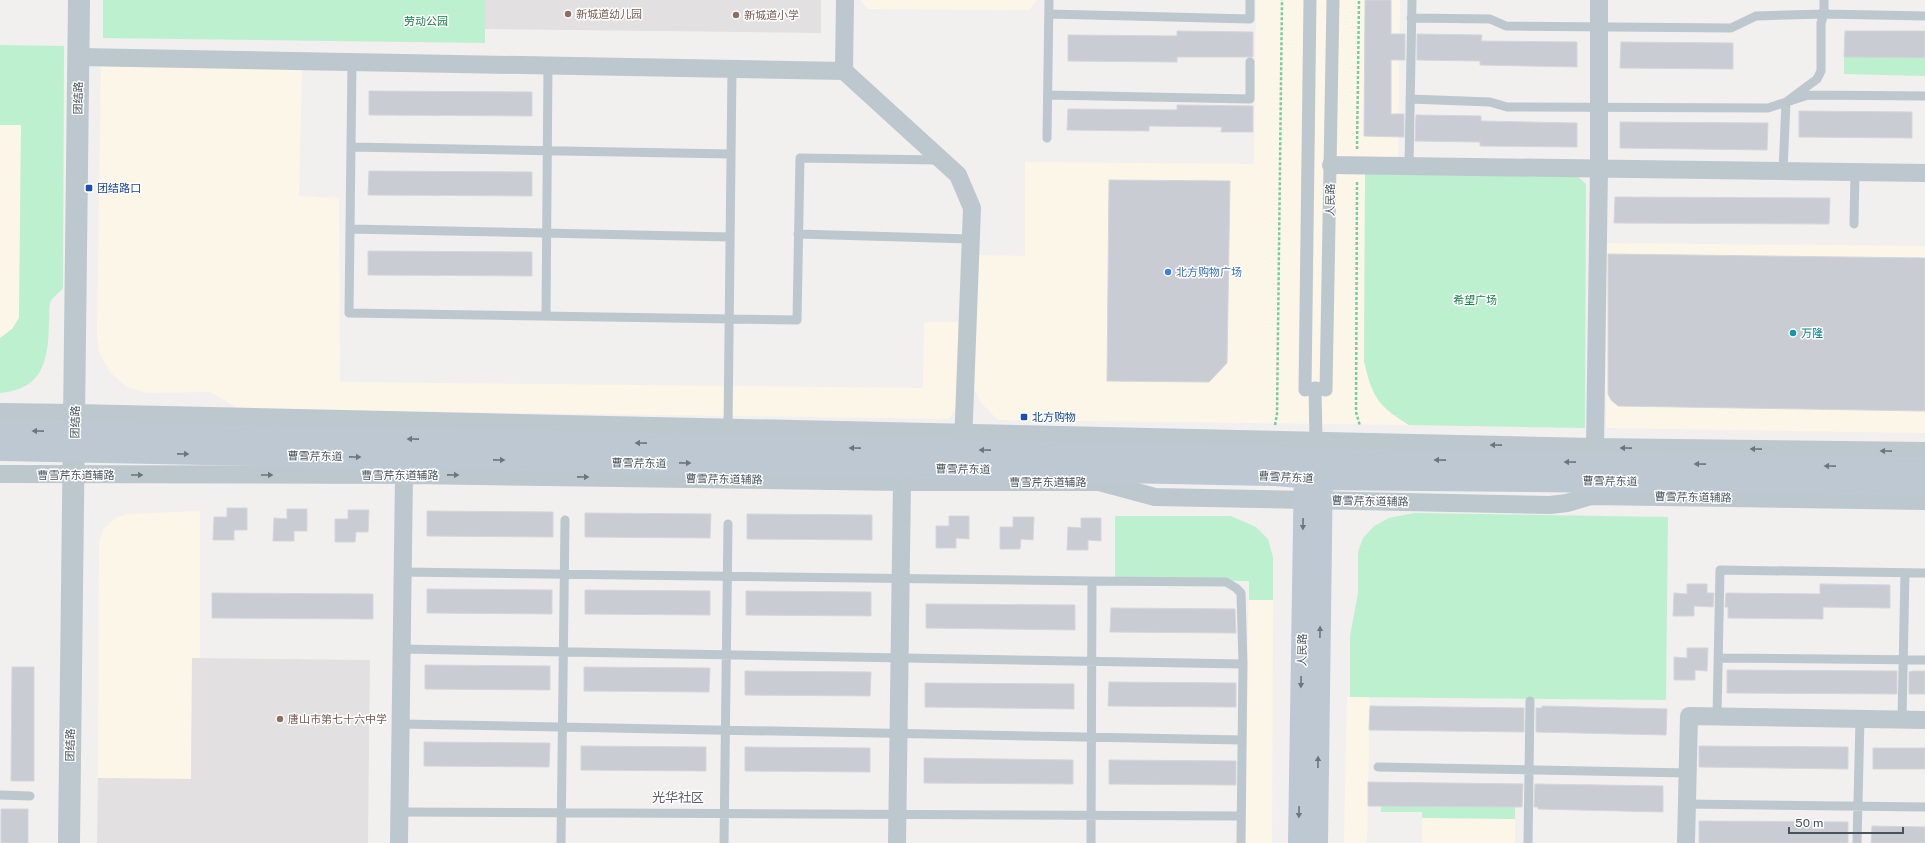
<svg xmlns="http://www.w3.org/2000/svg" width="1925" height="843" font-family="'Public Sans','Noto Sans SC',sans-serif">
  <rect width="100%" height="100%" fill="#f2efef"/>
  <!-- commercial -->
  <path fill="#fcf6e9" d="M860,0h177l-8,10 -161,-1z
    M1256,0h144l-2,159 -33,13 -1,189 27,53 18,11 -411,-5 -16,-16 -9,-17 2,-132 50,1v-94l229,2z
    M101,66l201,3 -3,127 40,2 1,184 583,6 1,-66h34l1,81 -10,16 -710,-10 -29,-17 -63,1 -20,-6 -16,-14 -11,-18 -3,-19z
    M0,125h21l-2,193 -7,11 -12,9z
    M1607,243l318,3v187l-319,-5z
    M200,511v147l-8,1 -1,120 -93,-1 1,-236 5,-14 12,-10 12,-4z
    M1249,581v19h24l-1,243h-29z
    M1347,697h23l-3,146h-23z
    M1422,818l93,1v24h-93z"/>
  <!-- education -->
  <path fill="#e3e0e1" d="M485,0h336v33l-336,-4z
    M192,658l178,2 -2,183h-271l1,-65 93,1z"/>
  <!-- green -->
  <path fill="#bdf0cf" d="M103,0h382v43l-382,-5z
    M0,45l64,1 -1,242c-3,4 -10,9 -12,13 -3,6 -1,16 -2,22 -1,37 -5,66 -49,70v-55l12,-9 7,-11 2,-193h-21z
    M1844,54l81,1v21l-81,-2z
    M1365,172l210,2 11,10 -1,244 -176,-3c-31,-19 -37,-28 -45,-64z
    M1414,513l254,4 -2,183 -316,-3v-61l8,-43v-41l5,-14 11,-12 15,-8z
    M1115,516h116l25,11 12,12 5,18v43h-24v-19l-134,-1z
    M1381,804l134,1v14l-93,-1v-6h-41z"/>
  <!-- building -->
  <path fill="#c9ccd2" stroke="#d3d6db" d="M1365,0h26v34h14v26h-14v54h13v23l-40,-1z
    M1177,31l76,1v25h-76v5l-109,-1v-26l109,1z
    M1845,31h80v27l-81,-1z
    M1417,34l65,1 -1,6 96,1v25l-97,-2v-4l-63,-1z
    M1621,42l112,1v26l-113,-1z
    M369,91l163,1v24l-163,-1z
    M1177,105l76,1v26h-32l1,-5 -73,-1v5l-82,-1 1,-21 109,1z
    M1799,111l113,1v26l-113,-1z
    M1416,115l65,1v5l96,2v24l-97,-1v-4l-65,-1z
    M1620,122l148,1 -1,27 -147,-2z
    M369,171l163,1v24l-164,-1z
    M1109,180l121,1 -3,182 -18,19 -102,-1z
    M1615,197l215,1 -1,26 -215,-1z
    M368,251l164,1v24l-164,-1z
    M1608,254l317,4v153l-307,-5 -7,-6 -3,-6z
    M227,508h20v22h-13v10h-21l1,-23h13z
    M287,509h20v22h-13v10h-21l1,-23 13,1z
    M348,510h21l-1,22h-12l-1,10h-20v-23h13z
    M427,511l126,1v25l-126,-1z
    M585,513l126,1 -1,24 -125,-1z
    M747,514l125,1v25l-125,-1z
    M949,516h20v23l-13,-1v10h-20v-22h13z
    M1013,517h21l-1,23 -12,-1 -1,10h-20v-22h13z
    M1081,518h20v23l-13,-1v10h-21l1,-23 13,1z
    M1687,584h20v9h7l-1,14 -19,-1v10h-21l1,-23 13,1z
    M1820,584l70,1v23l-67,-1v12l-95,-1v-11h-3l1,-14 94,1z
    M427,589l125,1v24l-125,-1z
    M585,590l125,1v24l-125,-1z
    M746,591l125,1v24l-125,-1z
    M212,593l161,1v25l-161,-1z
    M926,604l149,1v25l-149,-2z
    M1111,608l124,1 1,24 -126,-1z
    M1687,648h21l-1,23 -12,-1v10h-21v-23l13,1z
    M425,665l125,1v24l-125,-1z
    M12,667h22v114h-23z
    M584,667l126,1 -1,24 -125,-1z
    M1727,670l170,1v23l-170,-1z
    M745,671l126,1 -1,24 -125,-1z
    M1913,671h12v23h-16v-22z
    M1109,682l127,1v24l-128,-1z
    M925,683l149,1v25l-149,-2z
    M1370,706l154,2v24l-155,-2z
    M1542,706l125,3 -1,26 -130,-3v-24h6z
    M424,742l126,1 -1,24 -125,-1z
    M581,746l125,1v24l-125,-1z
    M1699,746l149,1v22l-149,-2z
    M745,747l125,1v24l-125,-1z
    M1873,748h52v21h-52z
    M924,758l149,2v24l-149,-1z
    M1109,760l127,1v24l-127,-1z
    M1368,782l155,2 -1,23 -154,-1z
    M1535,784l128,2v26l-125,-3v-2h-4z
    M1,809h27v34h-27z
    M1699,821l149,1v21h-149z
    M1872,826l53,1v16h-54z"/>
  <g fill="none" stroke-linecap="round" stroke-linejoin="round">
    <!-- path -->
    <path stroke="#75cea0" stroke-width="2.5" stroke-dasharray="3 2" stroke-linecap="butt" d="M1357,149l2,-149
      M1357,182l-1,230 4,14
      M1275,425l2,-11 5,-414"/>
    <!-- service -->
    <path stroke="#bdc7ce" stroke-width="9" d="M1049,14l201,5v-19
      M1411,18l79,1 16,7 225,2 25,-12 68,-2 101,2
      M352,62l-3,251 448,7 3,-162 140,2
      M1048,95l202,4v-37
      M1410,99l80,3 17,5 261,1 40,-13 117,1
      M1047,138l2,-138
      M351,147l380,7
      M1409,166l3,-166
      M1783,171l3,-69 31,-23 4,-8v-48l3,-9v-14
      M1854,224l1,-52
      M350,229l380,8
      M798,234l172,5
      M546,316l2,-251
      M728,428l4,-359
      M402,572l690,9 134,1 10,6 5,5 2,71 -2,179
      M403,649l840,15
      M1718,658l207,2
      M1717,716l3,-146 205,3
      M1902,719l3,-146
      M401,724l841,16
      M1378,767l310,6
      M0,795l30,1
      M1687,804l238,3
      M400,812l841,4
      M561,843l4,-323
      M724,843l4,-319
      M1091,843l1,-262
      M1528,843l2,-142
      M1857,843l3,-124"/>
    <!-- pedestrian -->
    <path stroke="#bdc7ce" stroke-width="13" d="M1310,0l-5,390 10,-2 11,2 7,-390
      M1315,388l1,53"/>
    <!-- minor -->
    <path stroke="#bdc7ce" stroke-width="18" d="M78,57l766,14 114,104 14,33 -9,237
      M844,71l1,-71
      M1331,165l594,8
      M0,412l75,1 1520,34 330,4
      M1595,447l4,-279v-168
      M0,474l410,1 492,7h197l56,15 395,8 17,-2 24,-7 334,5
      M399,843l5,-368
      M897,843l5,-361
      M1686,843l3,-127 236,4"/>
    <!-- tertiary -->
    <path stroke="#bdc7ce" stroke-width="22" d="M69,843l10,-843"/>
    <!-- secondary -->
    <path stroke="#bdc8d3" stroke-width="22" d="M0,431l1024,20 298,8 603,9
      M0,450l1275,25 47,4 603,6
      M1299,843l6,-380
      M1317,843l5,-379"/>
  </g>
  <!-- one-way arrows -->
  <defs><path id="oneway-solid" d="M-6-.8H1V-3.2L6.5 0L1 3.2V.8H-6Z"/></defs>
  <g fill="#6a7680">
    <use href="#oneway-solid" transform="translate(38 431) rotate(-179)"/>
    <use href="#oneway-solid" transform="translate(413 439) rotate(-179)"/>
    <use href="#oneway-solid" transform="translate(641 443) rotate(-179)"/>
    <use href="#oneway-solid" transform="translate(855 448) rotate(-179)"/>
    <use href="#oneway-solid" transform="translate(985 450) rotate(-179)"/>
    <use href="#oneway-solid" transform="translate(183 454) rotate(1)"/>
    <use href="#oneway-solid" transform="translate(355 457) rotate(1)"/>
    <use href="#oneway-solid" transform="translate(499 460) rotate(1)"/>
    <use href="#oneway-solid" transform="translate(1440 460) rotate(-179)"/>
    <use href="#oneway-solid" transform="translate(1570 462) rotate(-179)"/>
    <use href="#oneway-solid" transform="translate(685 463) rotate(1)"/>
    <use href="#oneway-solid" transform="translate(1700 464) rotate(-179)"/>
    <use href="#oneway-solid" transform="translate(1830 466) rotate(-179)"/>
    <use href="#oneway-solid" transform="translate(1303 524) rotate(91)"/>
    <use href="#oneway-solid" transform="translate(1320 632) rotate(-89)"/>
    <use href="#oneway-solid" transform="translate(1301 682) rotate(91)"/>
    <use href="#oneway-solid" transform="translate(1318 762) rotate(-89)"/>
    <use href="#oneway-solid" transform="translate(1299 812) rotate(91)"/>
  </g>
  <g fill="#6a767f">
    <use href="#oneway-solid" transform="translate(1496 445) rotate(-179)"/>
    <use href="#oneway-solid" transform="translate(1626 448) rotate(-179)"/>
    <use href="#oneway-solid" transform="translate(1756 449) rotate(-179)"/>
    <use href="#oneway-solid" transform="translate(1886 451) rotate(-179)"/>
    <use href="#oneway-solid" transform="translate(137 475)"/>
    <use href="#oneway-solid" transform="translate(267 475)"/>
    <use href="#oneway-solid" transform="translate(453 475) rotate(1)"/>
    <use href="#oneway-solid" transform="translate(583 477) rotate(1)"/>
  </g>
  <!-- markers -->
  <g fill="#8d6e63" stroke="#fff" stroke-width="1.5">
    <circle cx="568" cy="14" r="4"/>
    <circle cx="736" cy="15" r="4"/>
    <circle cx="280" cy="719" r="4"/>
  </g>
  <g fill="#1a4fb4" stroke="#fff" stroke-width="1.5">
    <rect x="85" y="184" width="8" height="8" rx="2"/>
    <rect x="1020" y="413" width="8" height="8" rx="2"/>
  </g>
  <circle fill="#3f7fe0" stroke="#fff" stroke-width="1.5" cx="1168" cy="272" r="4"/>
  <circle fill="#0f9aa8" stroke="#fff" stroke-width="1.5" cx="1793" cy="333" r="4"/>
  <g text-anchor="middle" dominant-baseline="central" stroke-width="3" stroke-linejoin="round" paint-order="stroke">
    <!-- education labels -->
    <g font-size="11" fill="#785e54" stroke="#fff" text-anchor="start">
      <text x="576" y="14">新城道幼儿园</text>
      <text x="744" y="15">新城道小学</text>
      <text x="288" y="719">唐山市第七十六中学</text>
    </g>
    <!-- park labels -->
    <g font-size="11" fill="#168048" stroke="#fff">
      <text x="426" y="21">劳动公园</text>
      <text x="1475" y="300">希望广场</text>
    </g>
    <!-- street labels -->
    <g font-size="11" fill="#47535d" stroke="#fff">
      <text transform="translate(78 98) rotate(-89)">团结路</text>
      <text transform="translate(1330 200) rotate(-89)">人民路</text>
      <text transform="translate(75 422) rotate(-89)">团结路</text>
      <text transform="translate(315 456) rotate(1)">曹雪芹东道</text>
      <text transform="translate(639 463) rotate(1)">曹雪芹东道</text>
      <text transform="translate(963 469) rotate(1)">曹雪芹东道</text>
      <text x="76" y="475">曹雪芹东道辅路</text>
      <text x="400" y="475">曹雪芹东道辅路</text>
      <text transform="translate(1286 477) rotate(3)">曹雪芹东道</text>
      <text transform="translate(724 479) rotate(1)">曹雪芹东道辅路</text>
      <text transform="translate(1610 481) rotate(1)">曹雪芹东道</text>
      <text x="1048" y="482">曹雪芹东道辅路</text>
      <text transform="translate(1693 497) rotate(1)">曹雪芹东道辅路</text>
      <text transform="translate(1370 501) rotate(1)">曹雪芹东道辅路</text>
      <text transform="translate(1302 650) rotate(-89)">人民路</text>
      <text transform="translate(70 745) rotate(-89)">团结路</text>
    </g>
    <!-- transit labels -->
    <g font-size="11" fill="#164399" stroke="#fff" text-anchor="start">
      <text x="97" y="188">团结路口</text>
      <text x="1032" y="417">北方购物</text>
    </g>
    <!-- shop labels -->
    <g font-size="11" fill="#366cbe" stroke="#fff" text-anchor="start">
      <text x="1176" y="272">北方购物广场</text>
    </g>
    <!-- culture labels -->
    <g font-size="11" fill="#0d838f" stroke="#fff" text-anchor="start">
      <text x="1801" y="333">万隆</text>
    </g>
    <!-- quarter labels -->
    <g font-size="13" fill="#5c6064" stroke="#fff">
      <text x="678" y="797">光华社区</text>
    </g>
  </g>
  <!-- scale -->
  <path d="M1789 827v6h114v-6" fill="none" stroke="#47535d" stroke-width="2"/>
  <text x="1795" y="827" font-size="12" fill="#47535d" stroke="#ffffff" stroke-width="3" paint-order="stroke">50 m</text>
</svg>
